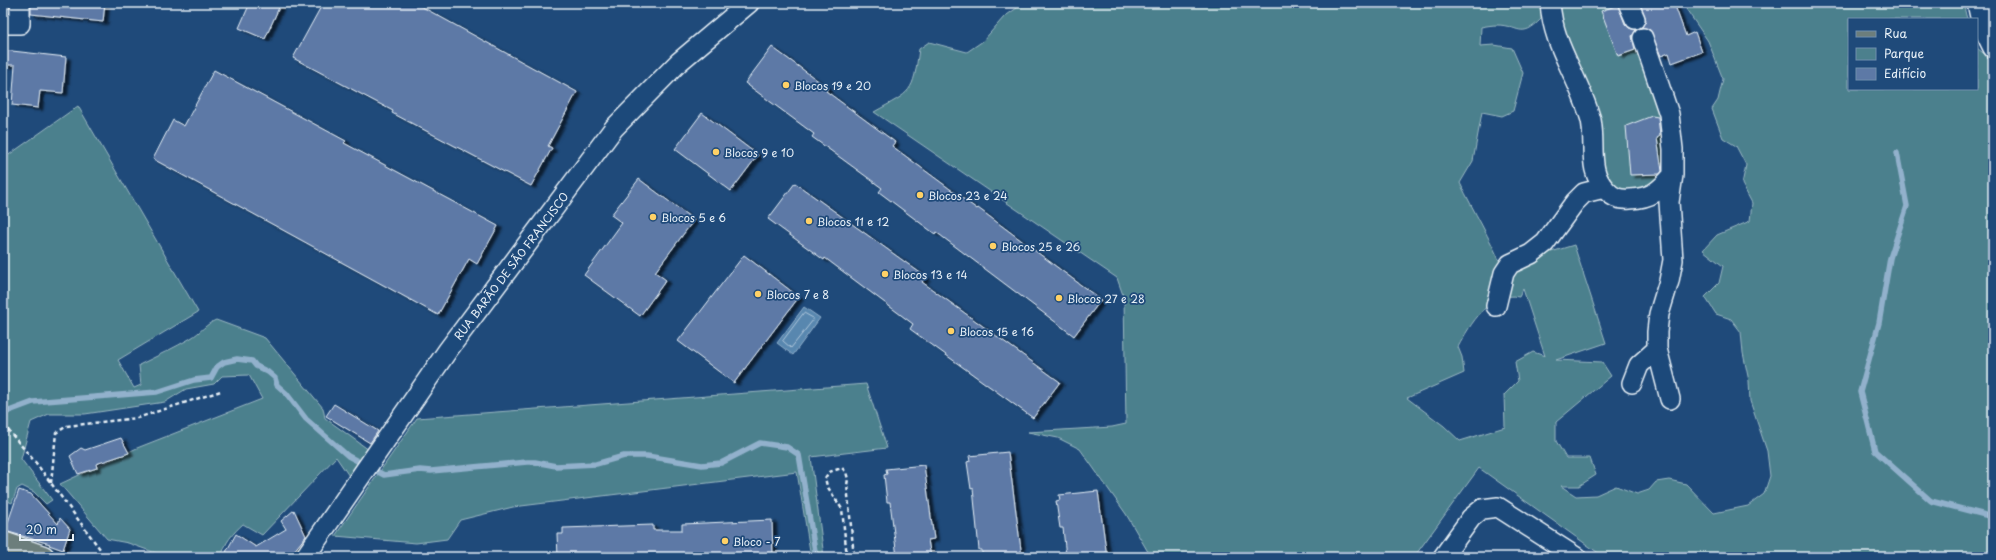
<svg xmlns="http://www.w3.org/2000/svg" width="1996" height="560" font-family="'Playpen Sans',sans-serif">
  <defs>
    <filter id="shadow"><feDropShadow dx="4.5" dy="2.5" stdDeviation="1" flood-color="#0009"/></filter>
  </defs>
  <rect width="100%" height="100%" fill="#1f4a7a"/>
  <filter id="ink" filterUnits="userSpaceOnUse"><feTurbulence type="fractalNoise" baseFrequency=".025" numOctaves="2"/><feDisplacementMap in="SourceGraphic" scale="8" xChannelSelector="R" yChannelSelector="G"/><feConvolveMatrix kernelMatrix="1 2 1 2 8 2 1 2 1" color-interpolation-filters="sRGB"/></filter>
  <g filter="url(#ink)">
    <!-- green -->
    <path fill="#4c808d" stroke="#9ab8c2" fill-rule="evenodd" d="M1024,3h516l1,16c-20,21 -23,6 -44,6 -5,0 -11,1 -16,2l-1,19 14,-1 18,3 11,25 -10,38 -11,5 -20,-4 -9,49 -13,22c14,29 30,55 42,84l72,-22 32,98 -50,17 46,2 9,14 -55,46v19l10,17h24l6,17 -17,11h-18l15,10 20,-1 20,-9 21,8 12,-4 7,-8 13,-2 17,4 28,29 34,-7 16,-12 6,-18 -3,-25 -17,-50 -1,-20 -6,-28 -2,-21 -10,-13 -15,-5 -11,-17 14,-14 4,-17 -20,-16 14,-15 33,-14 2,-18 -10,-19 4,-19 -10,-19 -13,-8 -11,-29 6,-9 5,-21 -15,-38 -26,-38h281l4,16h-118v70h128v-41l16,13v496h-389l-125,-89 -65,89h-263l-25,-43 -46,-65 -22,-11 -30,-6 84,-5 14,-3 -2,-126 -7,-20 -243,-166c38,-21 39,-18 45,-63l10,-7 38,10 16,-11 21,-24zM1523,289l22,67 -12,-4 -18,10 3,19 -14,14 1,32 -45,14 -16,-15 -37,-28 57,-25 -2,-16 -4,-10c12,-22 32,-57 61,-50z
      M1558,3h65l37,103 5,67 -19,21 -36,-4 -41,-136z
      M78,106l120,206 -80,48 16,28 7,-3 -2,-20c18,-9 35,-17 52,-27 10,-6 15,-14 25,-18l49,18 58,70 2,10 44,32 -20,26 -13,-19 -74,78 -19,-11c-9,8 -20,20 -21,33h-55l-39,-14 -21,-4 -47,-55 77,-36 125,-49 -13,-24 -27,1 -8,8 -28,5 -21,13 -80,12h-36l-18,8 -10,37 31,41 -6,4 -12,-12 -12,-6 -5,3 -5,14 -9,-4v-340z
      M866,384l21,64 -76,9 13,100h-13l-14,-85 -284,35 -53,13 -13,19 -31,4 -81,-7 82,-118z"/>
    <!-- water -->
    <path fill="#5987af" stroke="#92b1cc" d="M804,307l16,11 -27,37 -16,-12z"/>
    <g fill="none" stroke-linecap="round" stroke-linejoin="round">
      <!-- shore -->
      <path stroke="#afc7db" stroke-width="1" d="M804,313l9,5v2l-22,28 -8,-7z"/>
      <!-- stream -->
      <path stroke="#92b1cc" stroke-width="5.5" d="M1897,153l10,53 -17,52 -11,65 -19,69 15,59 56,50 62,16
        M3,415l6,-4 24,-9 124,-10 37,-12 17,-2 6,-11 7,-5 13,-3 15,2 4,5 12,6 7,6 2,7 9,8 20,26 42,37 36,19 36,-5 11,1 96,-9h8l21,4 40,-2 28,-8h23l55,9 19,-2 39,-20 27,4 12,8 17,102"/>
    </g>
    <!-- building -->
    <path fill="#5d79a6" stroke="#e8f1f8" filter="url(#shadow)" d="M31,3h74l-2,19 -72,-8z
      M250,3h31l-16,36 -26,-11z
      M323,3h92l162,89 -29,54 4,2 -21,38 -139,-73 1,-2 -100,-53z
      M1640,3h34l12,33 9,-4 7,20 -30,11 -3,-10 -8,3 -11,-26 -8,-3 4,-7z
      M1618,5l7,19 4,4 7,2 -4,6 3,14 -17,6 -17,-45z
      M772,47l56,41 -2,3 69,51 -3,4 85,63 1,-1 123,92 -27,36 -138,-104 -1,2 -56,-42 3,-4 -70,-51 2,-3 -69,-51z
      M3,50l63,7 -3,36 -23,-2 -2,17 -26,-3 3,-40h-12z
      M214,70l132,71 -2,2 154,83 -21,38 -8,-5 -31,56 -285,-156 20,-39 11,6z
      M702,113l56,42 -27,36 -56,-42z
      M1652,116l6,1 2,19 -3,2 5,33 -2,3 -30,1 -4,-49z
      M639,179l55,41 -39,52 11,8 -26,36 -56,-41 38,-52 -11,-8z
      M795,183l131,94 -4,5 138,100 -27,36 -123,-89 3,-5 -88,-66 -1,2 -56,-41z
      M744,255l55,42 -65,86 -56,-42z
      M334,404l44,27 -8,12 -44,-27z
      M121,438l8,15 -33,11 1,4 -19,6 -8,-18 11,-8 4,2z
      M1008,452l14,105h-40v-7h-3l-6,-62 -2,1 -4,-27 3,-1 -1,-5z
      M924,465l10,74 -6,1 3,17h-34l-7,-55h-3l-3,-27 3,-1 -1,-5z
      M19,490l12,4 27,30 2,-6 10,11 -7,21 -14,-5 1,-1 -45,-13z
      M1098,491l9,66h-41l-3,-29h-3l-4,-27 4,-1 -1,-5z
      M294,510l12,26 -17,21h-54l-9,-5 10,-18 20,13 30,-18 -5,-8z
      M772,520l1,37h-215l-1,-23h6v-6l90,-3v5h29v-6z"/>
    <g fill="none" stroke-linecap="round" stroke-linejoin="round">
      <!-- minor casing -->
      <g stroke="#e8f1f8" stroke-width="22">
        <path id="minor" d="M1550,3c3,39 21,62 34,97 3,7 5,14 7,20 5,25 -4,51 15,70 7,8 14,10 24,9 22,-1 29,-8 43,-24
          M1628,3l7,16
          M1977,3l5,23 11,22
          M3,24h17v-21
          M1643,38l26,76 4,35v26l-4,27 4,58 -4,21 -10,33 -2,18v17l13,50
          M1496,306l8,-33 6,-9 21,-10 14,-11 30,-41 9,-9 20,-5
          M1632,383l7,-18 18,-16
          M305,557l143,-207 166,-222 65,-66 70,-59
          M1443,557l28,-39 11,-9 16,-2 78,50"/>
      </g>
      <!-- major casing -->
      <g stroke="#e8f1f8" stroke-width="25">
        <path id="major" d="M3,543l40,14"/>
      </g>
      <!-- path -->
      <path stroke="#e8f1f8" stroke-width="2.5" stroke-dasharray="4 3" stroke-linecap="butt" d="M3,424l33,39 70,94
        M51,483l5,-50 11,-7 70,-8 84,-27
        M847,557l-5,-48 -15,-23 -2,-8 4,-6 13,-4 4,4 2,7 -1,6 7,72"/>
      <!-- minor -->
      <use href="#minor" stroke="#1f4a7a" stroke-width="19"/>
      <!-- major -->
      <use href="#major" stroke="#6c7e7c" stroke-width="22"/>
    </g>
  </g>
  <!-- markers -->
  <g fill="#ffd166" stroke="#1f4a7a" stroke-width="1.5">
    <circle cx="786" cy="85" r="4"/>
    <circle cx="716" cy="152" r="4"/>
    <circle cx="920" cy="195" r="4"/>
    <circle cx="653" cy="217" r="4"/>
    <circle cx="809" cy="221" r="4"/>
    <circle cx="993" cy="246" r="4"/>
    <circle cx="885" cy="274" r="4"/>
    <circle cx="758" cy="294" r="4"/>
    <circle cx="1059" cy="298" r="4"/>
    <circle cx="951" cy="331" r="4"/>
    <circle cx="725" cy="541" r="4"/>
  </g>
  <g text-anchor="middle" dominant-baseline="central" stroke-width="3.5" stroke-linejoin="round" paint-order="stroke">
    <!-- poi labels -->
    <g font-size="11" fill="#e8f1f8" stroke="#1f4a7a" text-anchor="start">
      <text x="794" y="85">Blocos 19 e 20</text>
      <text x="724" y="152">Blocos 9 e 10</text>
      <text x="928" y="195">Blocos 23 e 24</text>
      <text x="661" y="217">Blocos 5 e 6</text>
      <text x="817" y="221">Blocos 11 e 12</text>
      <text x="1001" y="246">Blocos 25 e 26</text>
      <text x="893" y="274">Blocos 13 e 14</text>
      <text x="766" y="294">Blocos 7 e 8</text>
      <text x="1067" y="298">Blocos 27 e 28</text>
      <text x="959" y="331">Blocos 15 e 16</text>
      <text x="733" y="541">Bloco - 7</text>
    </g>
    <!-- street labels -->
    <g font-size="11" fill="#e8f1f8" stroke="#1f4a7a">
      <text transform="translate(511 266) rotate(-53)">RUA BARÃO DE SÃO FRANCISCO</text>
    </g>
  </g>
  <!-- margin -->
  <rect width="1996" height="560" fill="none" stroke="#1f4a7a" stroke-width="16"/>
  <rect x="8" y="8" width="1980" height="544" fill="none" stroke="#e8f1f8" stroke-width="1.5" filter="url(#ink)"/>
  <!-- legend -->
  <rect x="1848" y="18" width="130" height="72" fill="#1f4a7a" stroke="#6f8dac"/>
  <rect x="1856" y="31" width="20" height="6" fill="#6c7e7c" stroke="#6f8dac"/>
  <text x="1884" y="38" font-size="12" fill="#e8f1f8">Rua</text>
  <rect x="1856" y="48" width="20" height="12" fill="#4c808d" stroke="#6f8dac"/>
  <text x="1884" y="58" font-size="12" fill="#e8f1f8">Parque</text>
  <rect x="1856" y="68" width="20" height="12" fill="#5d79a6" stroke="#6f8dac"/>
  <text x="1884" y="78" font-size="12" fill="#e8f1f8">Edifício</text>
  <!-- scale -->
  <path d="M20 534v6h53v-6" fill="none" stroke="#e8f1f8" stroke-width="2"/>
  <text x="26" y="534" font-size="12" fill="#e8f1f8" stroke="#1f4a7a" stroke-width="3" paint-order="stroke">20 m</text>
</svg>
